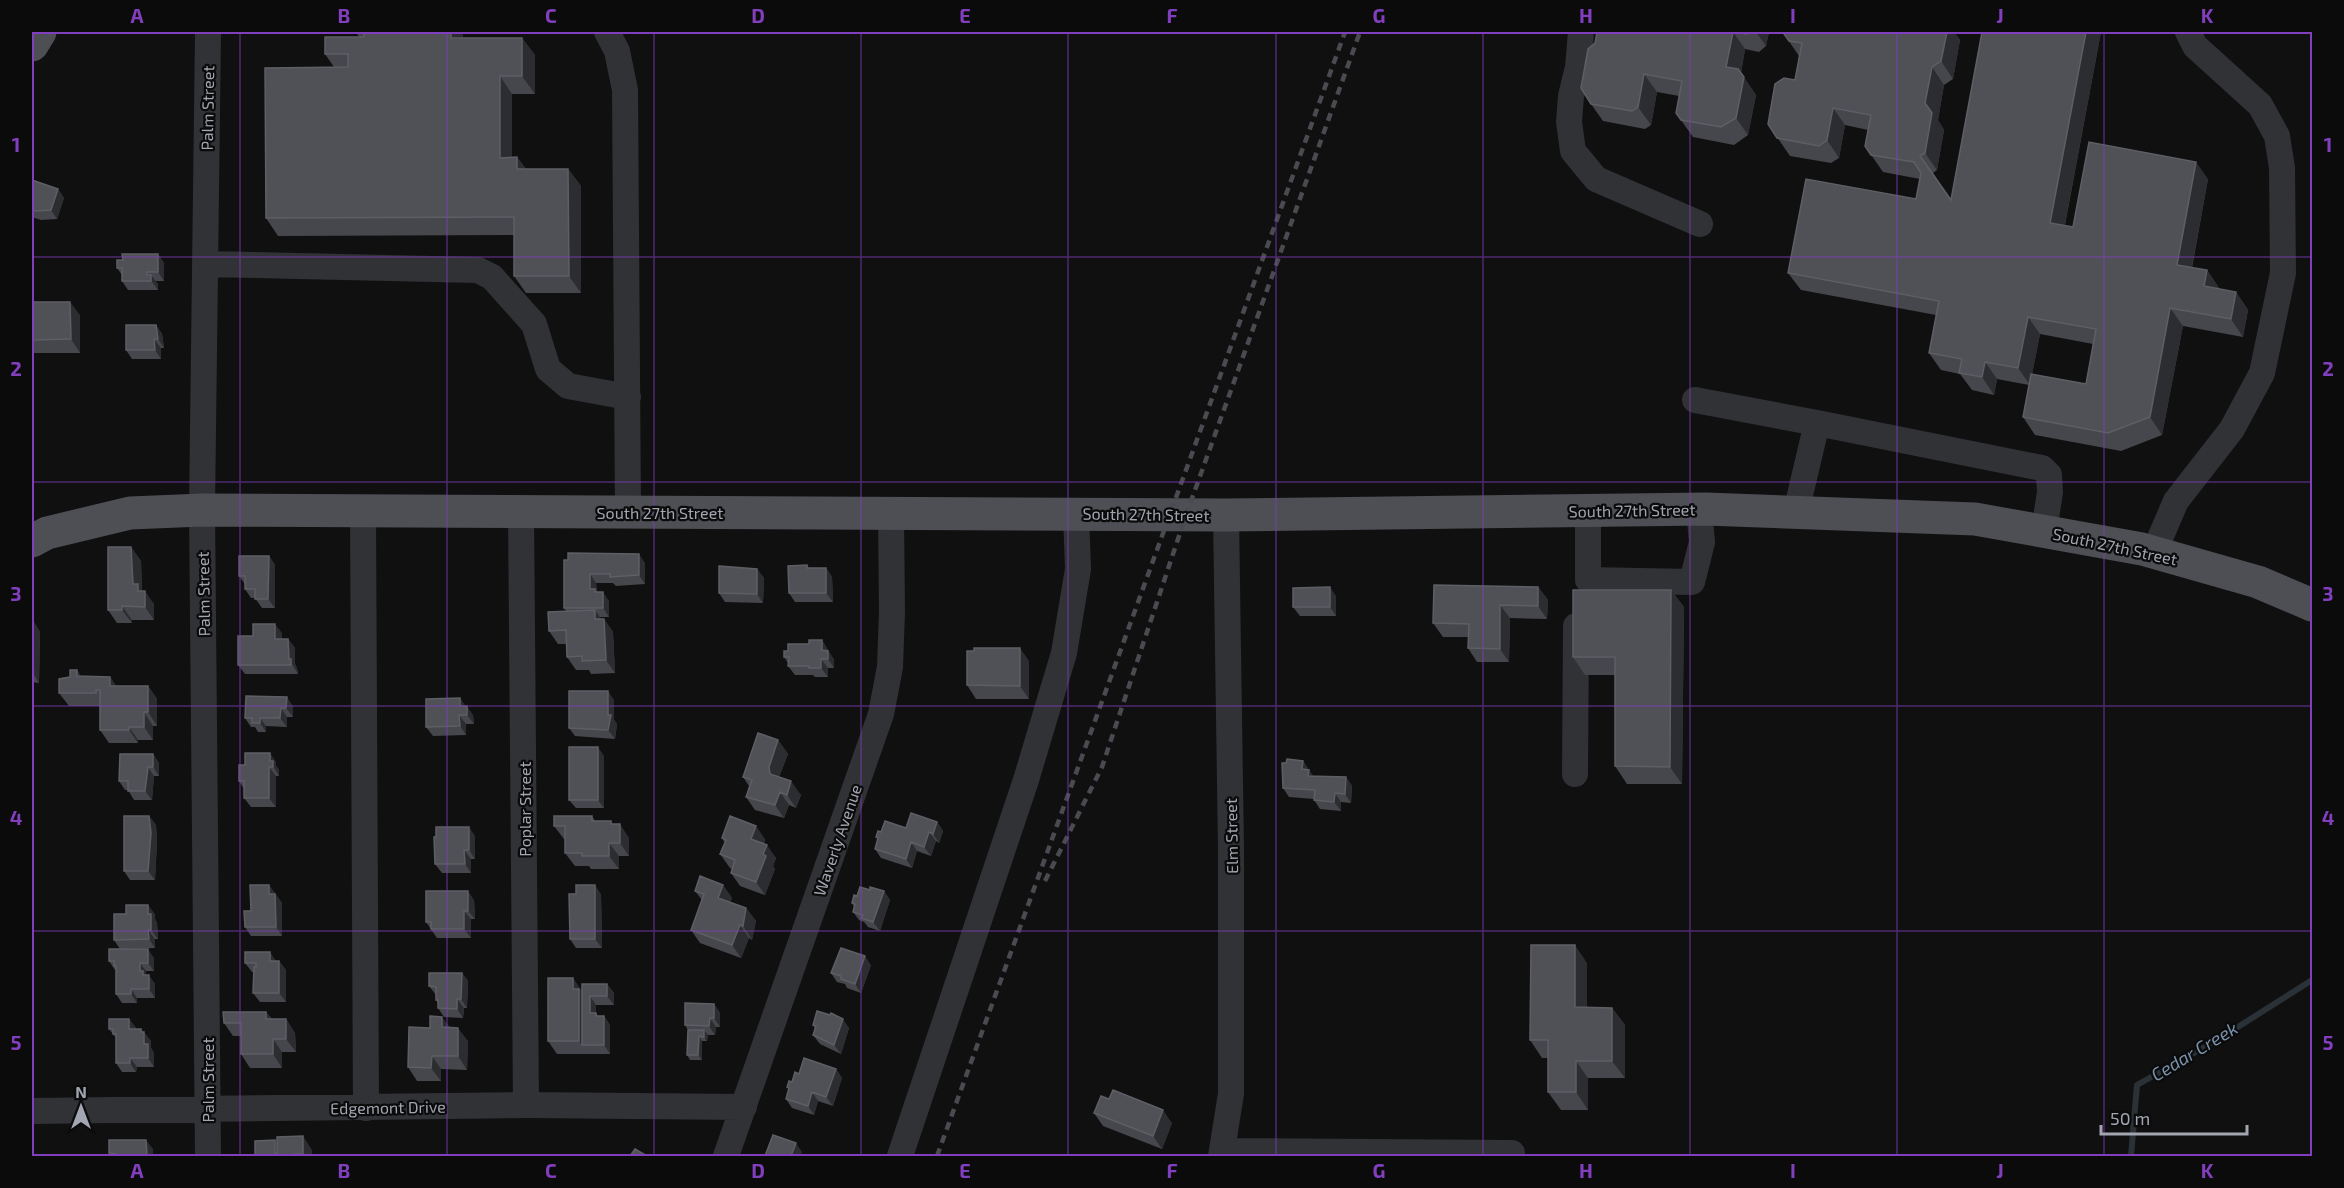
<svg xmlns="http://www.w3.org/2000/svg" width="2344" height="1188" font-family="'Exo 2',sans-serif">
  <rect width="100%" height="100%" fill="#101011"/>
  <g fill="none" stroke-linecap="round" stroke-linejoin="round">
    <!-- stream -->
    <path stroke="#2a3238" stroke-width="6" d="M2131,1156l6,-71 82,-46 93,-59"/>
    <!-- minor -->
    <path stroke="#313236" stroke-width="26" d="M607,32l10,19 8,39 3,422
      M1581,32l-3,35 -7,29 -2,26 4,29 23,28 104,45
      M205,264l273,6 14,7 42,47 14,45 20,17 60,11
      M1695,400l122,23
      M363,511l3,597
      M1588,511v69l104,2 10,-40 -3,-33
      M521,512l5,593
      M1796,512l21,-89 225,45 7,7 1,17 -6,39
      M2154,552l22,-51 56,-72 30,-56 21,-100 -1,-105 -5,-32 -17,-31 -65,-59 -7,-14
      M1575,774l1,-148
      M32,1111l494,-6 218,2
      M1223,1151l289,2
      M208,1156l-6,-646 6,-478
      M726,1156l155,-442 9,-47 2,-55 -1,-99
      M900,1156l126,-376 38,-127 14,-84 -2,-56
      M1221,1156l10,-62v-245l-5,-334"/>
    <!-- major -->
    <path stroke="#4d4f54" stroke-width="33" d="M32,45l8,-13
      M32,541l15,-8 83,-20 72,-3 1024,5 480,-6 269,10 167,30 116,33 54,23"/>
    <!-- rail -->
    <path stroke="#4a4b50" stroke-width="4.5" stroke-dasharray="8 6" stroke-linecap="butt" d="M1045,881l57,-114 84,-252 174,-483
      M937,1156l408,-1124"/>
  </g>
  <!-- wall -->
  <path fill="#46474c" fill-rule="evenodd" d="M356,32h107v6h59l13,17v39h-23v64l5,-1 9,12h42l13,17v107h-55l-12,-17v-41l-236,1 -12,-18 68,-151 -9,-13 34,-17z
    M1597,32h172l-3,14 -7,6 -14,-3 -4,24 15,22 -8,40 -14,10 -41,-8 -17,-24 3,-17 -22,-4 -6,33 -6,4 -42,-8 -12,-17 4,-61z
    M1785,32h169l6,8 -7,39 -9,6 -6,35 6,10 -7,40 -4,3 18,27 31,-168h119l-36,193 8,2 135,-48 -16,89 15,2 12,18v1l17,3 12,18 -5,27 -60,-11 -21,109 -41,16 -86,-16 -12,-18 6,-32 -32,-6 -3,16 -22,-5 -12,-16 -19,-4 -12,-17 7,-38 -135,-25 -13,-17 128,-74 4,-20 -37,-7 -18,-26 3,-16 -23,-5 -6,33 -8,5 -41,-7 -22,-32 27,-44 4,-24 -15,-22zM2040,334l53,10 -7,40 -54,-10z
    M32,180l26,9 6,9 -7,21 -16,1 -9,-3z
    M158,254l6,9v18h-9l3,3v6h-30l-6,-9v-6l-5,-7 6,-8z
    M32,302l48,13v38h-48z
    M156,325l6,9 2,14h-3v11h-29l-6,-9z
    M131,547l10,14 1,30 12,13v16h-22v3h-15l-9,-13z
    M269,556l6,9v43h-13l-7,-10h-4l-6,-9v-5l-6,-8z
    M564,560l81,3v21l-29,2 -3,-3h-17l1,9 12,9v16h-9l1,2h3l9,13 2,41 -24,1 -2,-4h-13l-9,-13 -1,-13h-8l-9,-13 17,-20 -2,-3z
    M807,565l2,3h17l6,9 1,25h-38l-6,-9z
    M757,569l7,9 -1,25 -38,-1 -6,-9z
    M1538,587l10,13 -1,19 -37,-1 -1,44h-32l-9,-14v-11h-25l-10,-14z
    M1671,590l13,17 -2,177h-55l-12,-18v-91h-30l-12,-18z
    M1336,596v20h-36l-7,-9z
    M32,619l8,13 -1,51 -7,-1z
    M282,633v6h6l7,9v16l2,4 1,6h-53l-7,-9 15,-29z
    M822,640l12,20v8h-6v9h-13l-2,-2h-18l-7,-9v-3l-4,-6 4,-6z
    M974,651l55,10v38h-53l-9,-14z
    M82,676l28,1 6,9h32l9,13v27h-4v14h-15v3h-29l-9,-13v-24h-31l-10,-13z
    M246,696l47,10v11h-6v10l-21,-1v6h-8l-3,-5h-4l-6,-9z
    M460,698l5,8 8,9 1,9h-8v11l-33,1 -7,-9z
    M614,700v20l3,4 -2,15 -40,-3 -6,-8z
    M778,740l10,14 -9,23 22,18 -5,13 -7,-3 -5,13 -29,-8 -9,-13 3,-11 -6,-9z
    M153,754l6,9v13h-5l-2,24h-18l-6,-10h-3l-6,-9z
    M604,756v52h-28l-7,-8z
    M1303,761l10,15 33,1 6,9 -1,17 -10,-1v9l-21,-2 -6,-9v-1l-25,-2 -6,-9z
    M276,762v4l3,4v6h-3v31h-25l-7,-9v-9l-5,-8 6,-16z
    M149,816l7,9 1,17 -2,38h-25l-6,-9z
    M592,816l3,5 34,17v18h-10v13h-28l-2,-3h-14l-10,-13v-14h-1l-10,-13z
    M937,822l6,9 -4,12 -3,-2 -5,15 -14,-5 -5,17 -31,-10 -6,-9 3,-9 -2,-3 5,-5z
    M475,836v23h-4v14h-29l-7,-9z
    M722,838l43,1 -1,5 12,14 -3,8 2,3 -10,26 -25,-9 -9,-13 1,-4 -2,-1 -10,-14 5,-11z
    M269,885l13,18v33h-31l-6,-9z
    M723,885l9,13 -2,4 16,6 10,13 -4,19 -3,-2 -8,20 -41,-15 -9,-13 11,-30 -7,-9z
    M870,890l14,1 6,9 -10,31 -12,-4 -4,-5 -5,-2 -6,-8 1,-5 -2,-4 5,-7z
    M601,894l1,54h-26l-6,-9z
    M474,900l1,19h-4v19h-34l-11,-16z
    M155,914v5l2,4 1,16h-3v9l-35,1 -6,-9z
    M154,958v13h-8v4l9,9v14h-18v5h-15l-6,-9v-24h-1l-6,-9z
    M279,961l7,9v32h-26l-7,-9 1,-21h-2l-7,-9z
    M1587,963v44l25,1 13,17v53h-37v32h-27l-13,-18v-34h-6l-12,-18z
    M871,965l-10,28 -14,-5 -2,-4 -8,-2 -6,-9z
    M462,973l6,8 -1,27h-3l-1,10 -19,-1 -6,-9v-5l-2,-3v-5l-7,-9z
    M607,984l7,9v12h-18v8l2,3h6l6,9v29h-53l-9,-13 34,-50z
    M714,1004l6,9v14h-4l-1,8h-7l-1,6h-5v19h-12l-3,-5 1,-25 -3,-5z
    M266,1012l6,7h14l9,14 1,19h-14v16h-32l-9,-14v-18h-8l-9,-13z
    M129,1019l7,9v1h5l10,12v7l3,5v14h-17l-1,5h-14l-6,-9v-25l-7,-9z
    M813,1025l36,3 -8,26 -21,-10 -7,-9 2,-6z
    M450,1027l18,14 -1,29 -26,-1v12h-24l-9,-14z
    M836,1069l6,9 -9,28 -15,-5 -4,14 -22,-7 -6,-9 3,-9 -2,-3 12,-13z
    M1094,1113l78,10 -10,26 -59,-23z
    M275,1140l2,3 35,7v6h-57z"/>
  <!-- shaded-wall -->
  <path fill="#2c2d30" d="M451,32h12v23l-12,-17z
    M1733,32l12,17 -4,24 15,22 -8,40 -12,-17 -10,-51z
    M1756,32h13l-3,14z
    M1947,32h7l6,8 -7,39 -12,-18z
    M2086,32h15l-39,208 -12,-17z
    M522,38l13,17v39l-13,-18z
    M1932,67l12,18 -6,35 6,10 -7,40 -12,-17v-50z
    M1644,74l13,18 -6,33 -13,-18z
    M500,76l12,18v81l-12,-17z
    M1833,108l12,17 -6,33 -12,-18z
    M517,157l13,18 -13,-6z
    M2196,162l12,17 -19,103 -12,-17z
    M568,169l13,17v107l-12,-17z
    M58,189l6,9 -7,21 -6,-9z
    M158,254l6,9v18l-6,-9z
    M2207,270l12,18 -3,16 -12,-18z
    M147,272l4,7v-4l7,9v6l-11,-15z
    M2236,292l12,18 -5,27 -12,-18z
    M70,302l10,13v38l-9,-14z
    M2170,308l13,18 -21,109 -12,-18z
    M2028,317l12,17 -10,51 -12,-17z
    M156,325l6,9 2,14 -6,-9z
    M154,339l7,9v11l-6,-9z
    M1985,362l12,17 -3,16 -12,-18z
    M131,547l10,14 1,30h3l9,13v16l-9,-13 -12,-23z
    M639,554l6,9v21l-6,-9z
    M269,556l6,9v43l-7,-9z
    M826,568l6,9 1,25 -7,-9z
    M757,569l7,9 -1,25 -6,-9z
    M590,574l6,9v8l5,7 -11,-9z
    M1330,587l6,9v20l-6,-9z
    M1538,587l10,13 -1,19 -9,-13z
    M1671,590l13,17 -2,177 -12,-17z
    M603,592l6,9v16l-6,-9z
    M1500,605l10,13 -1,44 -9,-13z
    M122,606l10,14v3l-10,-13z
    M595,610l9,13v-4l9,13 2,41 -9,-13 -11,-41z
    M32,619l8,13 -1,51 -7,-11z
    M275,624l7,9v15l-7,-9z
    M288,639l7,9v16l2,4 1,6 -9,-15z
    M822,640l12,20v8l-12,-18z
    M1020,648l9,13v38l-9,-13z
    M821,659l7,9v9l-7,-9z
    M77,670l9,13 -9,-7z
    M110,677l9,13 -9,-4z
    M148,686l9,13v27l-9,-14z
    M608,691l6,9v20l3,4 -2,15 -7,-9z
    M287,697l6,9v11l-7,-9z
    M460,698l6,9 -6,-1z
    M467,706l6,9 1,9 -7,-9z
    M281,708l6,9v10l-7,-9z
    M144,712l9,14v14l-9,-13z
    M459,715l7,9v11l-6,-9z
    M260,718l6,8v6l-6,-9z
    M129,727l9,13v3l-9,-13z
    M778,740l10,14 -10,26 -8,-6 -1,-7z
    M598,747l6,9v52l-6,-8z
    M270,753l6,9v4l3,4v6l-9,-15z
    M153,754l6,9v13l-6,-9z
    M1303,761l12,18v6l-13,-16z
    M148,767l6,9 -2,24 -7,-9z
    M269,767l7,9v31l-7,-9z
    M1346,777l6,9 -1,17 -6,-9z
    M791,781l10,14 -5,13 -9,-13z
    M780,792l9,13 -5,13 -9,-13z
    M1335,793l6,9v9l-7,-9z
    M149,816l7,9 1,17 -2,38 -7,-9z
    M611,821l9,12v-9l9,14v18l-9,-13 -9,-19z
    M937,822l6,9 -4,12 -6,-9z
    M756,826l9,13 -5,13 -9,-13z
    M469,827l6,9v23l-6,-9z
    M929,832l7,9 -5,15 -7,-9z
    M911,842l6,9 -5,17 -6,-9z
    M609,843l10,13v13l-10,-13z
    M767,845l9,13 -3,8 2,3 -10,26 -9,-13 7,-28z
    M464,850l7,9v14l-6,-9z
    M269,885l13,18v33l-6,-9 -7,-33z
    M595,885l6,9 1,54 -7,-9z
    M723,885l9,13 -5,13 -9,-13z
    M468,891l6,9 1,19 -7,-8z
    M884,891l6,9 -10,31 -7,-9z
    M148,905l7,9v5l2,4 1,16 -7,-9 -3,-16z
    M746,908l10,13 -4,19 -9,-14z
    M464,911l7,8v19l-7,-9z
    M740,925l9,13 -8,20 -9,-13z
    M148,930l7,9v9l-6,-9z
    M1575,945l12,18v62l-12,-18z
    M148,949l6,9v13l-6,-8z
    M270,952l6,9h-6z
    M865,956l6,9 -10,28 -6,-9z
    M279,961l7,9v32l-7,-9z
    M140,963l6,8v5l3,-1 6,9v14l-6,-9 -9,-18z
    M462,973l6,8 -1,27 -6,-9z
    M573,978l9,13v54l-3,-4 -6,-52z
    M607,984l7,9v12l-7,-9z
    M131,989l6,9v5l-6,-9z
    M590,996l6,9v17l-6,-9z
    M457,999l7,9 -1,10 -6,-9z
    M714,1004l6,9v14l-6,-9z
    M1612,1008l13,17v53l-13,-17z
    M266,1012l10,13 -10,-6z
    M604,1016l6,9v29l-6,-9z
    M442,1017l10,13 -10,-3z
    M710,1018l6,9 -1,8 -6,-9z
    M129,1019l7,9 -1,10 -6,-9z
    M286,1019l9,14 1,19 -10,-13z
    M843,1019l6,9 -8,26 -7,-9z
    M458,1028l10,13 -1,29 -9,-14z
    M141,1029l10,12v7l3,5v14l-6,-9z
    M704,1030l4,5 -1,6 -3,-4z
    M699,1036l3,5v19l-4,-5z
    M273,1039l9,13v16l-9,-14z
    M432,1056l9,13v12l-10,-13z
    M130,1058l7,9 -1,5 -6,-9z
    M1576,1061l12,17v32l-12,-18z
    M836,1069l6,9 -9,28 -7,-9z
    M812,1092l6,9 -4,14 -6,-9z
    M1163,1110l9,13 -10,26 -9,-13z
    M303,1136l9,14v6h-7l-2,-2z
    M146,1140l7,9v7h-6z
    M275,1140l9,14 -9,-1z
    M796,1143l6,9 -2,4h-9z"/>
  <!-- building -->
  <path fill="#505157" stroke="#5d5f65" stroke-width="1.5" d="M364,32h87v6h71v38h-22v82l17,-1v12h51l1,107h-55v-59l-248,1 -1,-150 83,-1v-13h-23v-17h39z
    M1597,32h153l-3,2 -14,-2 -7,35 12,2 6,8 -8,41 -15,9 -40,-7 -5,-7 6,-32 -38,-7 -6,33 -6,4 -41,-7 -10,-16 7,-39 7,-6z
    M1785,32h162l-6,29 -9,6 -7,36 7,10 -7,40 -5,3 31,44 31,-168h104l-36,191 23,4 16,-85 107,20 -19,103 30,5 -3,16 32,6 -5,27 -61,-11 -20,109 -42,16 -85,-16 8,-43 55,10 10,-55 -68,-12 -10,51 -33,-6 -3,15 -23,-4 3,-14 -33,-6 10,-52 -151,-28 18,-94 110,20 5,-26 -7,-11 -43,-7 -6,-9 6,-31 -38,-7 -6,32 -8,6 -42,-8 -9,-14 7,-40 9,-6 11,2 7,-37 -13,-2 -5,-7z
    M32,180l26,9 -7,21 -16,1 -3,-1z
    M122,254h36v18h-11v3h4v6h-29v-13h-5v-8h6z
    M32,302h38l1,37 -39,1z
    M126,325h30l2,14h-4l1,11h-29z
    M108,547h23l2,37h5v7h7v16l-23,-1v4h-14z
    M568,553l71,1v21l-29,2v-3h-20v15h5v3h8v16h-39v-48h4z
    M239,556h30l-1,43h-13v-10h-10v-13h-6z
    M807,565v3h19v25h-37l-1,-27z
    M719,566l38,3v25l-38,-1z
    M1434,585l104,2v19l-38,-1v44l-32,-1 1,-24 -36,-1z
    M1330,587v20h-37v-19z
    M1573,590h98l-1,177 -55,-1v-109h-42z
    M595,610v9h9l2,41 -24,1v-5l-15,1 -1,-27 -17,1 -1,-19z
    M253,624h22v15h13l1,20h2v6h-53v-29h15z
    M809,640h13v10l6,1v8h-7v9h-12v-2h-21l1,-9h-5v-6h4v-7h21z
    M974,648h46v38l-53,-1v-34h7z
    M70,670h7v6l33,1v9h38v26h-4v15h-15v3h-29v-40h-4v3h-37v-14l11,-2z
    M569,691h39v24h3l-3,15 -39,-2z
    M246,696l41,1 -1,11h-5l-1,10h-20v5h-8v-5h-7z
    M460,698v8h7v9h-8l1,11 -34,1v-28z
    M758,733l20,7 -9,27 1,7 21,7 -4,14 -7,-3 -5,13 -29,-8 6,-17 -9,-3z
    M569,747h29v53h-29z
    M245,753h25v8h3v6h-4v31h-25v-17h-5v-16h6z
    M120,754h33v13h-5l-3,24h-17v-10h-9z
    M1287,759l16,2 -1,8 7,1 -1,6 38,1 -1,17 -10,-1 -1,9 -20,-2 1,-10 -32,-2 -1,-25h4z
    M911,813l26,9 -4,12 -4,-2 -5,15 -13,-5 -5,17 -31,-10 3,-11 -2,-1 2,-6 3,1 4,-11 21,7z
    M124,816h25l2,17 -3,38h-24z
    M554,816h38v5h19v3h9v19h-11v13h-27v-3h-17v-27h-11z
    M730,816l26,10 -5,13 16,6 -4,9 3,2 -10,26 -25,-9 4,-13 -15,-6 6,-14 -4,-2z
    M436,827h33v23h-5l1,14h-30l-1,-27h2z
    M700,876l23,9 -5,13 28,10 -3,18 -3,-1 -8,20 -41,-15 13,-36 -9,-3z
    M250,885h19v9h6l1,33h-31l-1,-16h7z
    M576,885h19v54h-25l-1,-45h7z
    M860,887l10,3v-3l14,4 -11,31 -12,-4 2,-3 -10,-3 2,-8 -3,-1 2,-8 3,1z
    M426,891h42v20h-4v18h-33v-7h-5z
    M126,905h22v9h3v16h-3l1,9 -35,1v-26h12z
    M1531,945h44v62l37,1v53h-36v31h-28v-52h-18z
    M841,948l24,8 -10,28 -14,-5v-3l-10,-3z
    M109,949h39v14h-8v8h3v4h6v14h-18v5h-15v-28h-2v-5h-5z
    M245,952h25v9h9v32h-26l1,-26h2v-4h-11z
    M429,973h33l-1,26h-4v10l-19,-1v-8h-2v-13l-7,-1z
    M548,978h25v11h6v52h-31z
    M582,984h25v12h-17v17h6v3h8v29h-22z
    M685,1003l29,1v14h-4l-1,8 -24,-1z
    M817,1011l13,4 1,-2 12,6 -9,26 -21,-10 3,-9 -3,-1z
    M223,1012h43v7h20v20h-13v15h-32v-31h-17z
    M430,1016l12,1v10l16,1v28h-26l-1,12 -23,-1 1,-40 21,1z
    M109,1019h20v10h12v3h3v12h4v14h-18v5h-14v-29h-3v-5h-4z
    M688,1030h16v7l-5,-1 -1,19h-11z
    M804,1058l32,11 -10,28 -14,-5 -4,14 -22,-7 3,-11 -2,-1 2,-6 3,1 3,-10 4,2z
    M1113,1090l50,20 -10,26 -59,-23 7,-17 8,3z
    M773,1135l23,8 -5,13h-26z
    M303,1136v18h-9v2h-39v-15l20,-1v13h2v-16z
    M109,1140h37l1,16h-32v-2l-6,-1z
    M635,1149l12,7h-17z"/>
  <!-- grid -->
  <path fill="none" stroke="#813ebd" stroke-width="1.5" stroke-opacity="0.55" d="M240,32v1124M447,32v1124M654,32v1124M861,32v1124M1068,32v1124M1276,32v1124M1483,32v1124M1690,32v1124M1897,32v1124M2104,32v1124M32,257h2280M32,482h2280M32,706h2280M32,931h2280"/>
  <g text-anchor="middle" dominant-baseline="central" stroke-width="4.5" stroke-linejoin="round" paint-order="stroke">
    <!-- street labels -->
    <g font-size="16" fill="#a2a6b1" stroke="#0b0b0c">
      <text transform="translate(207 108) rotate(-89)">Palm Street</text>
      <text transform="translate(1632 510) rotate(-1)">South 27th Street</text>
      <text x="660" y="512">South 27th Street</text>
      <text transform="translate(1146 514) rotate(1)">South 27th Street</text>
      <text transform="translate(2115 546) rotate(12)">South 27th Street</text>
      <text transform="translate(203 594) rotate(-91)">Palm Street</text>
      <text transform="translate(524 809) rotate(-90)">Poplar Street</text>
      <text transform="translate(1231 836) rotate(-91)">Elm Street</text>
      <text transform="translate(837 840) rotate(-71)">Waverly Avenue</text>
      <text transform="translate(207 1080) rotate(-90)">Palm Street</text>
      <text transform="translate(388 1107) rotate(-1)">Edgemont Drive</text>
    </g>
    <!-- water labels -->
    <g font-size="18" font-style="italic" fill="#7a93ab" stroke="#0b0b0c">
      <text transform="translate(2194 1051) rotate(-31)">Cedar Creek</text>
    </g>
  </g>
  <!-- border -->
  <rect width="2344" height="1188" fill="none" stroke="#0b0b0c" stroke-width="66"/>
  <!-- north arrow -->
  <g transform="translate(81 1107)" stroke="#0b0b0c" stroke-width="4.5" paint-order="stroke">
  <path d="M0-4.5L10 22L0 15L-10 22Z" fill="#a2a6b1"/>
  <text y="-9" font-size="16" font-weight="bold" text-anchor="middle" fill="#a2a6b1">N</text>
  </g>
  <!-- scale -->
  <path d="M2101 1125v9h146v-9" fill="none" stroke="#a2a6b1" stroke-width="3"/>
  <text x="2110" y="1125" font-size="18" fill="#a2a6b1" stroke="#0b0b0c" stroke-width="4.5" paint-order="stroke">50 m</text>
  <rect x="33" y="33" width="2278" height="1122" fill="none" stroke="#813ebd" stroke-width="2"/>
  <g font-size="20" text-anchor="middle" font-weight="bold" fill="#813ebd">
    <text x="137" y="23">A</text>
    <text x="344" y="23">B</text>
    <text x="551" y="23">C</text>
    <text x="758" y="23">D</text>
    <text x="965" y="23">E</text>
    <text x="1172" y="23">F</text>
    <text x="1379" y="23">G</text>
    <text x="1586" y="23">H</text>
    <text x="1793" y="23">I</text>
    <text x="2000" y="23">J</text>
    <text x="2207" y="23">K</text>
    <text x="16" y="152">1</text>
    <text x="2328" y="152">1</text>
    <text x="16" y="376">2</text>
    <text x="2328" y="376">2</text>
    <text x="16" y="601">3</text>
    <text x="2328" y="601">3</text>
    <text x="16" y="825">4</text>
    <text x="2328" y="825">4</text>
    <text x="16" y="1050">5</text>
    <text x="2328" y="1050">5</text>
    <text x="137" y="1178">A</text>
    <text x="344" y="1178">B</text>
    <text x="551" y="1178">C</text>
    <text x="758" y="1178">D</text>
    <text x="965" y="1178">E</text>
    <text x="1172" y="1178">F</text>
    <text x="1379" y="1178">G</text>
    <text x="1586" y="1178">H</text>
    <text x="1793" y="1178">I</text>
    <text x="2000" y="1178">J</text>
    <text x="2207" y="1178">K</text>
  </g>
</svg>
